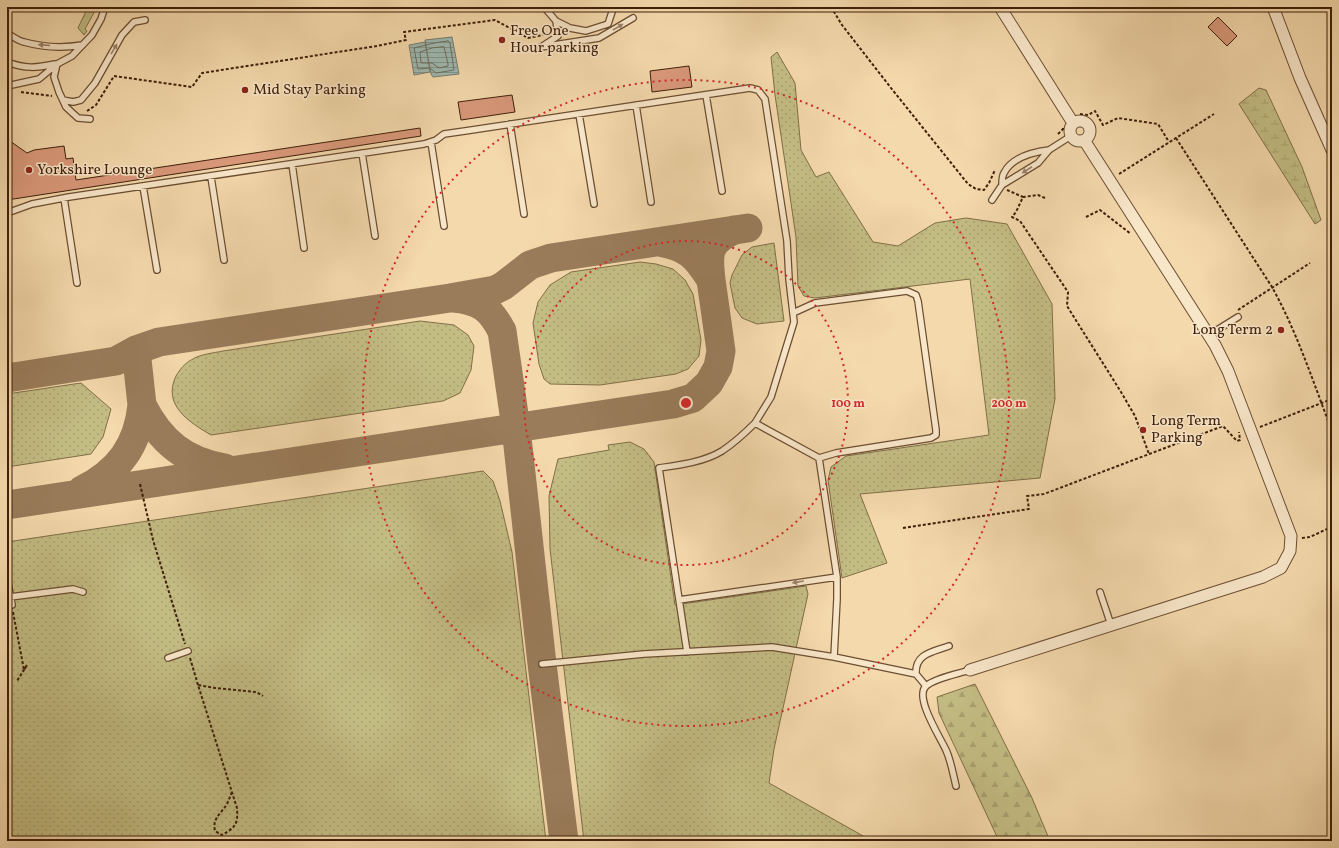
<svg xmlns="http://www.w3.org/2000/svg" width="1339" height="848" font-family="Vollkorn,serif">
  <defs>
    <pattern id="grass-dots" width="8" height="8" patternUnits="userSpaceOnUse"><rect width="8" height="8" fill="#c3bd84"/><path d="M2 2h.1M6 6h.1" fill="none" stroke="#a9a271" stroke-width="1.8" stroke-linecap="round"/></pattern>
    <pattern id="forest-firs" width="22" height="20" patternUnits="userSpaceOnUse"><rect width="22" height="20" fill="#c3bd84"/><path d="M5 1l3.5 6h-7zM16 11l3.5 6h-7z" fill="#a9a271"/></pattern>
    <pattern id="wetland-marsh" width="20" height="14" patternUnits="userSpaceOnUse"><rect width="20" height="14" fill="#c3bd84"/><path d="M1 5h8M5 5V1M11 12h8M15 12V8" fill="none" stroke="#a9a271"/></pattern>
    <pattern id="water-rules" width="6" height="5" patternUnits="userSpaceOnUse"><rect width="6" height="5" fill="#9db9b1"/><path d="M0 2.5h6" fill="none" stroke="#81968e"/></pattern>
  </defs>
  <rect width="100%" height="100%" fill="#f4d9ac"/>
  <filter id="stains"><feTurbulence type="fractalNoise" baseFrequency=".005" numOctaves="4"/><feColorMatrix values="0 0 0 0 .2 0 0 0 0 .09 0 0 0 0 .02 0 0 0 .5 -.17"/></filter>
  <radialGradient id="worn" r=".72"><stop offset=".6" stop-color="#630" stop-opacity="0"/><stop offset="1" stop-color="#630" stop-opacity=".3"/></radialGradient>
  <!-- grass -->
  <path fill="url(#grass-dots)" stroke="#816e47" d="M777,52l18,31 6,67 15,27 13,-5 44,70 25,4 37,-23 31,-5 41,6 45,80 3,95 -15,79 -180,16 27,69 -45,15 -14,-98 3,-13 15,-11 143,-21 -19,-156 -155,19 -11,-2 -6,-10 -2,-49 -21,-142 -4,-38z
    M774,243l10,78 -27,3 -15,-6 -7,-10 -5,-25 2,-8 10,-20 10,-8z
    M640,262l16,2 17,5 12,11 8,14 8,46 -2,16 -11,13 -12,5 -76,11 -50,-1 -6,-5 -5,-15 -6,-41 5,-21 12,-17 21,-13z
    M420,321l34,4 14,10 6,11 -3,24 -11,23 -17,8 -232,34c-22,-13 -49,-30 -35,-59 4,-7 9,-13 17,-17 8,-5 21,-6 30,-8z
    M81,383l30,26 -8,28 -12,17 -84,13v-73z
    M630,442l14,7 10,13 21,143 131,-19 2,8 -34,155 -5,34 103,58h-288l-34,-292 -1,-53 9,-37 51,-9 -1,-5z
    M483,471l10,10 7,20 12,51 34,289h-527l-12,-9v-290z"/>
  <!-- forest -->
  <path fill="url(#forest-firs)" stroke="#816e47" d="M88,7h9l-12,22 2,2 -3,4 -6,-7z
    M975,684l57,114 18,43h-51l-60,-128 -2,-16z"/>
  <!-- wetland -->
  <path fill="url(#wetland-marsh)" stroke="#816e47" d="M1259,88l7,2 36,77 19,53 -6,4 -76,-120z"/>
  <!-- water -->
  <path fill="url(#water-rules)" stroke="#777b6e" d="M452,37l7,37 -26,3 -2,-3 -6,-34z
    M425,42l5,30 -16,3 -5,-30z"/>
  <g fill="none" stroke-linecap="round" stroke-linejoin="round">
    <!-- shore -->
    <path stroke="#6e6c5e" stroke-width="1" d="M448,41l2,2 4,27 -18,3 -6,-5 -12,1 -4,-21c12,-3 22,-6 34,-7z
      M444,47l4,17v2l-9,2 -7,-5h-11l-1,-11 12,-4z"/>
    <!-- taxiway -->
    <path stroke="#9a7c5b" stroke-width="29" d="M659,242c29,5 37,14 52,38 -3,-27 -4,-37 23,-50
      M453,298c26,2 37,10 49,33l14,97 26,236 22,177
      M136,350l6,55
      M7,378l109,-17 20,-11 23,-8 291,-44 45,-8 8,-4 27,-21 21,-7 197,-30
      M82,490c36,-18 56,-44 60,-85 18,36 43,57 83,63
      M7,505l666,-101 20,-6 16,-15 9,-16 3,-16 -10,-71"/>
  </g>
  <!-- building -->
  <path fill="#da997b" stroke="#3f1f0a" d="M1218,17l19,19 -10,10 -19,-19z
    M689,66l3,21 -40,5 -2,-21z
    M512,95l3,17 -54,8 -3,-18z
    M420,128l1,8 -414,64v-61l20,14 7,-3 30,-4 2,13 7,-1 3,22z"/>
  <g fill="none" stroke-linecap="round" stroke-linejoin="round">
    <!-- service casing -->
    <g stroke="#6c4e32" stroke-width="8">
      <path id="service" d="M544,7l12,14 14,7 16,3 22,-7 4,-12 -1,-5
        M7,33c5,3 11,8 17,9 18,5 40,6 58,3
        M541,47l58,-9 34,-20
        M541,47l17,-11 -2,-15
        M7,62c19,7 29,6 48,2
        M57,64l-3,13 5,15 7,15 12,11 12,1
        M7,86l32,-7 18,-15 15,-8 20,-21 9,-16 4,-12
        M706,95l16,96
        M63,100l10,2 8,-2 14,-17 27,-48 12,-13 11,-2
        M636,105l15,97
        M579,114l15,90
        M510,124l14,90
        M431,142l13,84
        M362,153l13,83
        M292,164l12,84
        M211,177l13,83
        M1002,185c0,-3 0,-9 2,-12 8,-16 29,-21 45,-23
        M143,186l14,84
        M64,198l13,85
        M992,200l10,-15 36,-22 11,-13 22,-14
        M7,213l25,-9 37,-7 355,-53 12,-4 8,-6 21,-3 285,-43 8,2 7,9 22,142 2,38 5,43 -23,75 -16,26 64,35 18,119v22l-3,58
        M793,313l22,-10 92,-12 9,4 2,6 18,129v5l-5,3 -95,15 -17,5
        M1209,335l29,-18
        M7,578l5,27
        M1100,592l11,33
        M10,597l63,-8 10,3
        M679,600l158,-23
        M687,652l-28,-184c21,-3 45,-6 63,-17 12,-8 23,-18 33,-28
        M168,658l20,-7
        M542,664l102,-10 128,-7 62,10 82,17 10,12
        M916,674c-1,-21 17,-22 33,-28
        M956,786c-3,-12 -5,-25 -10,-36 -6,-13 -32,-53 -20,-64 9,-8 32,-12 44,-16"/>
    </g>
    <!-- minor casing -->
    <g stroke="#6c4e32" stroke-width="13">
      <path id="minor" d="M1000,7l73,116
        M1273,7l27,71 32,72
        M1070 131a10 10 0 1 1 20 0a10 10 0 1 1-20 0Z
        M970,670l293,-93 18,-9 9,-17 1,-15 -63,-165 -13,-26 -131,-205"/>
    </g>
    <!-- path -->
    <path stroke="#3f1f0a" stroke-width="2" stroke-dasharray="3 2" stroke-linecap="butt" d="M831,7l11,18 49,63 77,96 8,5 8,1 5,-7 6,-13
      M1285,11l47,-1
      M21,92l31,4
      M87,111l9,-6 18,-29 78,11 10,-14 175,-27 29,-6 -2,-8 91,-12 33,18 15,-3
      M1080,114l8,1 7,-4 8,14 15,-7 40,6 11,18
      M1058,134l5,-5v-3
      M1176,138l96,149c26,47 41,95 60,144
      M1119,174l95,-60
      M1007,190l16,7
      M1045,198l-7,-3 -15,2 -7,15 -4,5 8,4 48,71 -1,14 54,86 14,24 14,38
      M1086,217l14,-7 31,24
      M1238,310l72,-47
      M1260,427l72,-28
      M140,484l13,56 32,104
      M903,528l126,-19 -2,-13 17,-2 179,-68 14,15 3,-1 -1,-8
      M1302,538l8,-1 17,-8
      M13,612l11,58 3,-5 -10,16
      M190,658l8,27
      M232,792c-2,4 -3,8 -5,12 -6,10 -15,14 -12,27l7,4c14,-8 16,-11 15,-27l-39,-123 17,3 41,4 7,4"/>
    <!-- service -->
    <use href="#service" stroke="#f8e6c9" stroke-width="5.5"/>
    <!-- minor -->
    <use href="#minor" stroke="#f8e6c9" stroke-width="11"/>
  </g>
  <!-- one-way arrows -->
  <defs><path id="oneway-solid" d="M-6-.8H1V-3.2L6.5 0L1 3.2V.8H-6Z"/></defs>
  <g fill="#9c826a">
    <use href="#oneway-solid" transform="translate(618 27) rotate(-30)"/>
    <use href="#oneway-solid" transform="translate(44 45) rotate(-175)"/>
    <use href="#oneway-solid" transform="translate(114 49) rotate(-60)"/>
    <use href="#oneway-solid" transform="translate(1027 170) rotate(147)"/>
    <use href="#oneway-solid" transform="translate(798 582) rotate(171)"/>
  </g>
  <!-- distance rings -->
  <g fill="none" stroke="#d62828" stroke-width="2" stroke-dasharray="2 4">
    <circle cx="686" cy="403" r="162"/>
    <circle cx="686" cy="403" r="323"/>
  </g>
  <!-- markers -->
  <g fill="#8f2418" stroke="#f8e6c9" stroke-width="1.5">
    <circle cx="502" cy="40" r="4"/>
    <circle cx="245" cy="90" r="4"/>
    <circle cx="29" cy="170" r="4"/>
    <circle cx="1281" cy="330" r="4"/>
    <circle cx="1143" cy="430" r="4"/>
  </g>
  <g text-anchor="middle" dominant-baseline="central" stroke-width="3" stroke-linejoin="round" paint-order="stroke">
    <!-- poi labels -->
    <g font-size="15" fill="#3f1f0a" stroke="#f8e6c9" text-anchor="start">
      <text x="510" y="31">Free One<tspan x="510" dy="17">Hour parking</tspan></text>
      <text x="253" y="90">Mid Stay Parking</text>
      <text x="37" y="170">Yorkshire Lounge</text>
      <text x="1273" y="330" text-anchor="end">Long Term 2</text>
      <text x="1151" y="421">Long Term<tspan x="1151" dy="17">Parking</tspan></text>
    </g>
  </g>
  <circle cx="686" cy="403" r="6" fill="#d62828" stroke="#f8e6c9" stroke-width="2"/>
  <g font-size="12" text-anchor="middle" font-weight="bold" fill="#d62828" stroke="#f8e6c9" stroke-width="3" stroke-linejoin="round" paint-order="stroke">
    <text x="848" y="407">100 m</text>
    <text x="1009" y="407">200 m</text>
  </g>
  <!-- margin -->
  <rect width="1339" height="848" fill="none" stroke="#f4d9ac" stroke-width="24"/>
  <rect x="8" y="8" width="1323" height="832" fill="none" stroke="#3f1f0a" stroke-width="2"/>
  <rect x="12" y="12" width="1315" height="824" fill="none" stroke="#3f1f0a"/>
  <rect width="100%" height="100%" filter="url(#stains)"/>
  <rect width="100%" height="100%" fill="url(#worn)"/>
</svg>
